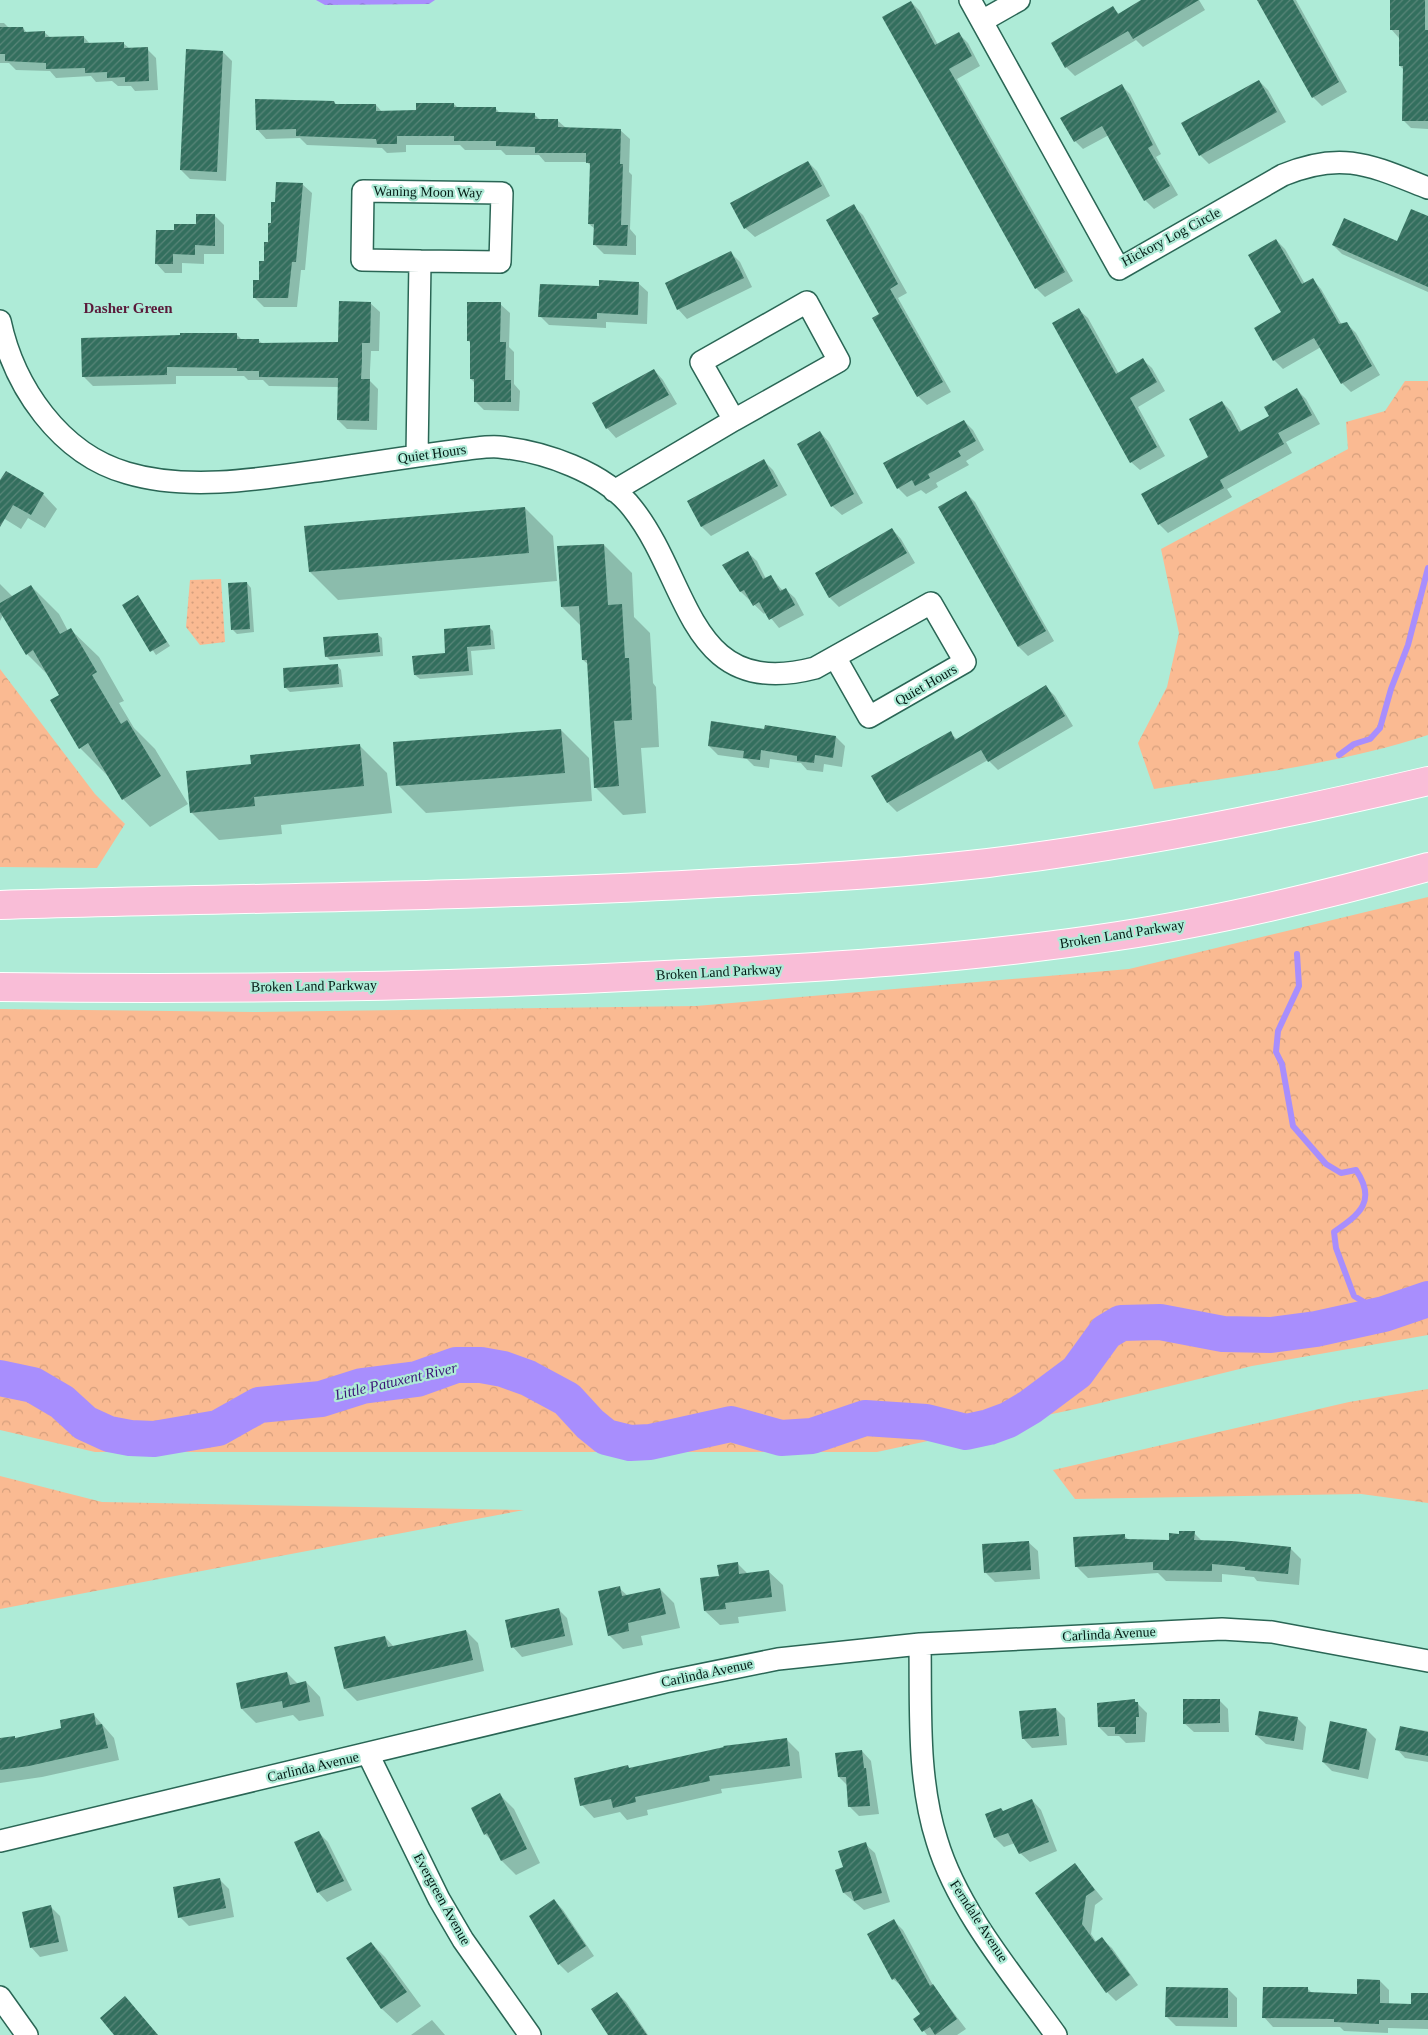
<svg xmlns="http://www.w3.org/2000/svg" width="1428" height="2035" font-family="'Times New Roman',serif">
  <defs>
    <pattern id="forest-crowns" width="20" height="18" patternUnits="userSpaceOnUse" patternTransform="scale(1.25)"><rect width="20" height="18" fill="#faba92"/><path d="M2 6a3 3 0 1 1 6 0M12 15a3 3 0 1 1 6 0" fill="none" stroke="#d59f7d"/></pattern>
    <pattern id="park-dots" width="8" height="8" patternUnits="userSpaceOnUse" patternTransform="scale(1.25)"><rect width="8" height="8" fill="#faba92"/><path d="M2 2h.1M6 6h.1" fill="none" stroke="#d59f7d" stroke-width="1.8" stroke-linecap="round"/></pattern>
    <pattern id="water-ripples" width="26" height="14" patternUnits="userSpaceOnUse" patternTransform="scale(1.25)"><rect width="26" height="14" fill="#a88efd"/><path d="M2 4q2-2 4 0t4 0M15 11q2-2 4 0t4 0" fill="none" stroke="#8773cc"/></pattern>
    <pattern id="building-hatch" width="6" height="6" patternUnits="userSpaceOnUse" patternTransform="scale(1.25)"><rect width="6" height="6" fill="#336f5e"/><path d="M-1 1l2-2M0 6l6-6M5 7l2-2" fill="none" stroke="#598679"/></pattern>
  </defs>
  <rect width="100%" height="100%" fill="#aeebd7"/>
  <!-- forest -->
  <path fill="url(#forest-crowns)" d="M1405,381h23v354c-88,29 -183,40 -274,54l-16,-46 29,-56 12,-54 -18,-84 187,-100 -2,-27 39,-11z
    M0,669l95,125 30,30 -28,44 -97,-1z
    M1428,897v438l-176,31 -172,42 -203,44h-782l-95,-22v-421l255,3 441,-6 433,-37z
    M1428,1389v114l-67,-9 -286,5 -22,-29 296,-68z
    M0,1476l102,26 422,8 -524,99z"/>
  <!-- park -->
  <path fill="url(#park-dots)" d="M221,579l4,63 -25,3 -14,-18 4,-47z"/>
  <!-- water -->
  <path fill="url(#water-ripples)" d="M316,0h119l-6,4 -104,1z"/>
  <!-- shadow -->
  <path fill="#0003" d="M1143,0h56l6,10 -62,37 -7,-7 -61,36 -9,-9 47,-59 6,6z
    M1262,0h34l51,92 -25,14 -9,-9z
    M1392,0h36v129l-17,-1 -8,-8 1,-50 -4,-4 -1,-28 -8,-9z
    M911,2l9,9 18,34 21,-11 9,9 12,23 -23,13 116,202 -28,16 -9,-9z
    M0,23h4l5,5h14l4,5 17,-1 7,6 33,-1 6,7 33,-1 7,6h17l9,9 2,32 -23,1 -4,-5h-13l-6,-5 -16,1 -5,-6 -35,2 -6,-7 -34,-1 -7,-7h-9z
    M223,52l9,9 -6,120 -36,-2 -9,-9z
    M1259,81l9,9 18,32 -77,42 -9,-9z
    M1121,85l9,9 31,60 -5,3 22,38 -24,14 -9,-9 -36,-65 -26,14 -8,-8z
    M334,102l4,4 38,-1 6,7 35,-1 37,-7 4,4h37l6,6h33l6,6h17l9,8 54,2 10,9 -1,33 3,3 -2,54 6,7v19l-32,-1 -9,-9v-16l-6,-5 2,-58 -4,-4h-42l-6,-7h-33l-5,-5h-36l-5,-5h-54v7l-19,1 -5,-5 -75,-3 -7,-7 -34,1 -9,-10z
    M808,162l9,9 13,25 -75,41 -10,-9z
    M302,184l10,9 -7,77h-4l-4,37h-33l-10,-10 11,-35 12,-59z
    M853,206l10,9 44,78 -9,5 53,94 -24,13 -9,-9 -37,-82z
    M215,216l9,9v29h-20v10l-22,-1v10h-17l-9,-10 19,-32 22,-6z
    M1428,218v74l-86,-38 -9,-9 64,-2z
    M1276,240l9,9 20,35 8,-4 8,9 21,36 5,-1 9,9 24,42 -29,17 -9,-9 -21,-36 -38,22 -9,-9 -18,-32 27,-15z
    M731,253l9,9 12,25 -65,32 -9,-10z
    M638,283l10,9 -1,32 -41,-2v6l-57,-3 -9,-9 60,-29z
    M370,303l10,9 -1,39h-8l-1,19v11l8,8 -1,41 -30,-1 -9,-9 1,-33 -70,-1 -6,-6h-15l-4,-4h-68v8l-83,2 -9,-9 153,-42 5,5h16l5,4 76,-1z
    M500,304l10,9 -1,34 5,5v32l6,7 -1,20 -35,-1 -9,-9v-18l-4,-4v-35l-3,-4z
    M1079,310l9,8 31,56 24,-14 9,8 13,23 -27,16 27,49 -25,14 -9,-8z
    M654,370l9,10 14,24 -61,34 -9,-10z
    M1297,390l9,9 14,25 -34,18 6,11 -65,36 5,8 -64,36 -9,-9 50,-66 13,-56 9,9 11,21 28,-16z
    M964,421l9,9 11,20 -18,11 3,4 -33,18 2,4 -12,7 -5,-4 -14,7 -9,-9z
    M820,432l9,10 34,61 -21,12 -10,-9z
    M764,461l9,9 14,25 -76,41 -9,-9 -14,-26z
    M0,483l43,11 14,15 -12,19 -17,-10 -7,11 -21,-13z
    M966,493l9,9 79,139 -26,15 -9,-9z
    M525,508l28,28 4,45 -219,19 -28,-28z
    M892,529l9,10 14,24 -76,44 -9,-9 -14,-24z
    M604,545l28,28 2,44 16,16 3,50 3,4 3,60 -18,1 5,65 -23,2 -28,-28 -6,-122 -6,-5 -2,-34 -19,-19z
    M747,552l10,9 9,18 5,-2 12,14 2,-2 10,9 9,17 -25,13 -13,-16 -2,2 -23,-22 -17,-27z
    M247,583l4,5 3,44 -17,2 -5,-5z
    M0,584l13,13 18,-11 28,28 9,17 3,-1 28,27 25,44 -5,2 15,25 21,21 33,55 -38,23 -27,-28 -15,-23 -28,-28 -19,-53 -9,-16 -25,-25 -24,-39 -3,6z
    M138,597l32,49 -14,9 -33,-49z
    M489,627l4,4 2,18 -24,2 2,24 -53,4 -5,-4 -1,-18 33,-2z
    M377,634l5,4 1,18 -53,4 -4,-4z
    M337,665l4,5 2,17 -53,5 -5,-5z
    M1046,687l9,9 18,30 -75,44 -10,-10 -91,52 -9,-9 62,-70 8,7z
    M561,730l28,28 3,43 -166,12 -28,-28z
    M765,730l71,7 9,9 -3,21 -18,-3 -1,8 -16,-2 -6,-7 -31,-4 -1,9 -15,-2 -7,-7 -29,-4 -9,-9z
    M359,745l28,28 5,40 -111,12 1,9 -63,6 -28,-28z
    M1194,1533l9,9 87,6 11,11 -2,26 -42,-4 -3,-4 -32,-3v8l-56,-1 -8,-8 -70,5 -12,-12 48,-30 5,4 41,1v-6z
    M1028,1542l10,9 2,28 -45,3 -9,-9 -2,-28z
    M738,1564l10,10 20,-3 15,14 3,26 -48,6 1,6 -19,2 -15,-14 15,-34z
    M619,1588l9,8 32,-7 14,14 6,25 -39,8 2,9 -20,4 -14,-14z
    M558,1609l9,9 6,27 -51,12 -9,-10z
    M466,1631l12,12 6,28 -127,30 -12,-12 -9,-41 49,-11 9,10z
    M287,1673l11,11 8,-2 14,15 4,19 -25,5 -6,-6 -37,8 -14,-14 -5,-25z
    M1219,1700l9,9 1,23h-35l-10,-9z
    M1135,1701l12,12 -2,29 -19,1 -7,-7h-11l-9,-9z
    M1056,1709l9,9 2,27 -35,3 -9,-10z
    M93,1714l21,24 5,22 -77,17 -42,6v-44l14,-2 2,2 47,-10z
    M1297,1718l9,9 -3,23 -37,-6 -10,-9z
    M1331,1722l36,8 9,9 -8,40 -36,-8 -9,-9z
    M1401,1727l27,4v31l-23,-4 -8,-9z
    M786,1739l13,13 3,26 -81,11 1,4 -75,17 1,5 -21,5 -7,-8 -26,6 -12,-13 46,-38 3,2z
    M862,1751l9,10 8,53 -20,2 -9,-9 -2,-21 -9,-9z
    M500,1795l14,14 26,54 -24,12 -14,-14 -10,-20 -7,-7z
    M1032,1800l9,10 16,41 -27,11 -10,-9 -5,-10 -11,4 -9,-9 9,-26z
    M318,1832l10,10 24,48 -25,12 -9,-10z
    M865,1844l10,9 15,49 -26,8 -20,-17 1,-25z
    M1075,1865l28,34 -8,6 -4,29 6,9 5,-4 10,9 26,37 -22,16 -9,-9 -71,-98z
    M219,1879l10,10 5,28 -45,9 -9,-9z
    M554,1900l9,10 31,46 -26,17 -9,-9z
    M51,1907l9,9 8,35 -28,6 -9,-10z
    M894,1921l9,9 31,57 32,42 -9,6h-30l-12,-16 7,-5 -18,-26 -11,-9 -24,-45z
    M371,1943l14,14 36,49 -24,17 -15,-14 -34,-50z
    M1380,1981l9,9v15h23l16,-11v35l-40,-1v5l-44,-2 -4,-4h-67l-9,-10 44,-28 4,4 46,2z
    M1228,1989l9,9v29l-61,-1 -9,-9z
    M617,1993l9,9 22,33h-36z
    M432,2020l13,15h-34z"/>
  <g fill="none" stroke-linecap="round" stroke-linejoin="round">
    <!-- stream -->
    <path stroke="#a88efd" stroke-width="6" d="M1339,755l15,-11 16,-5 10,-11 11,-39 17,-44 20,-77
      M1297,954l2,32 -21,45 -2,21 6,12 11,62 33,38 15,9 15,-3c21,31 4,44 -22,62l2,16 18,48 30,18"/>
    <!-- river -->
    <path stroke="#a88efd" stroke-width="36" d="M0,1378l33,7 29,17 23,21 24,11 21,4 24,1 64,-11 41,-23 62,-6 41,-13 55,-7 39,-14h25l22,4 25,9 39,21 23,25 16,13 24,6 20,-1 81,-18 50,14 31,-2 53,-18 61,4 40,10 23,-5 19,-7 22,-13 47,-35 29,-40 15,-9 39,-1 63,12 48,1 45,-6 68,-15 44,-15"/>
  </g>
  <!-- building -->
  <path fill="url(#building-hatch)" d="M1141,0h58l-66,39 -5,-8 -63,37 -14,-25 62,-37 5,8z
    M1257,0h36l46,82 -27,16z
    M1390,0h35v30h3v91h-26l1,-55h-4v-36h-9z
    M911,1l24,44 24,-13 13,24 -23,13 116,203 -30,17 -153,-272z
    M0,27h23l1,5 21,-1v6l39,-1v7l40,-1v6l24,-1 1,34 -24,1v-5l-18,1v-6l-22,1v-5l-39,1v-6l-41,-2v-7h-5z
    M186,49l37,2 -6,121 -37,-2z
    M1259,80l18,32 -78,44 -18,-33z
    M1122,84l31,61 -5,3 22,38 -26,15 -42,-75 -28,16 -14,-24z
    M255,99l79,2 1,3h41v7l40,-1v-7h38v4h42v5l39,1v6h23v8l63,2 -1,35h3l-2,61h7l-1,21 -34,-1 1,-21h-6l2,-61h-4v-10h-51v-6l-39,-1v-5h-42v-5h-57v8h-20l-1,-5 -80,-3v-7l-40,1z
    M808,161l14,25 -78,43 -14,-26z
    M276,182l27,1 -7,79h-4l-4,36h-35v-18h6v-19h5v-19h4v-19h3v-21h4z
    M854,204l44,80 -8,5 53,93 -26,15 -45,-79 7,-4 -53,-94z
    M1411,209l17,7v71l-96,-42 12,-27 53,23z
    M196,214h19v32l-20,-1v10l-22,-1v10h-18l1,-34h18v-6h22z
    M1276,239l26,45 11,-6 26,46 8,-2 25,44 -31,18 -27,-46 -41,23 -19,-33 27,-16 -33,-57z
    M731,251l13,27 -67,32 -12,-27z
    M599,280l40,2 -1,33 -41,-2v6l-59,-2 2,-33 59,2z
    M339,301l32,1 -1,41h-8v17l-1,19h9l-1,42 -32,-1 1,-42 -79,-1v-6h-22v-3l-70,-1v8l-85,2 -1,-39 99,-3v-2h57v6h22v4l79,-1z
    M467,302h34l-1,40h6l-1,38h6v22h-37v-23h-4v-38h-3z
    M1079,308l37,66 27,-16 14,24 -27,16 27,49 -27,16 -78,-140z
    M654,369l15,26 -63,34 -14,-26z
    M1297,388l15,27 -34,18 6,11 -64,36 4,8 -66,37 -17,-31 67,-37 -19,-38 33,-18 17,31 30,-16 -5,-9z
    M964,420l12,21 -18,10 3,5 -33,18 2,4 -15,8 -3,-6 -15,9 -14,-26z
    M820,431l34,63 -23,13 -34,-63z
    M764,459l14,27 -77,41 -14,-26z
    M6,471l38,22 -13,22 -18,-10 -13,22v-47z
    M966,491l80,140 -28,16 -80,-140z
    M525,507l4,46 -220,19 -5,-46z
    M892,528l15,25 -78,45 -14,-25z
    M604,544l4,61 14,-1 3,54h4l3,62 -18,1 5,65 -25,2 -7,-128h-5l-3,-54 -18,1 -4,-61z
    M748,551l15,28 8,-4 9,16 6,-3 9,17 -26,15 -10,-18 -6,4 -9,-16 -4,2 -18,-27z
    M247,582l3,47 -19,1 -3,-47z
    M31,585l29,49 11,-6 26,44 -5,3 29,49 6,-4 34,56 -39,24 -34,-57 -9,6 -29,-49 9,-5 -26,-45 -7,5 -26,-43v-9z
    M138,595l29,47 -17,10 -28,-47z
    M490,625l1,20 -24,2 2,24 -55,4 -2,-19 33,-3 -1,-24z
    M378,633l2,19 -55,5 -2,-20z
    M338,664l1,20 -55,4 -1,-20z
    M1046,685l19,31 -77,46 -7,-12 -94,53 -16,-27 80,-45 4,9z
    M711,721l53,8 1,-4 71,11 -3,22 -18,-3 -1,8 -17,-2v-5l-36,-6 -1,10 -17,-2 1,-7 -36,-5z
    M561,729l4,44 -169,13 -3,-44z
    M360,744l4,42 -110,11 1,9 -65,7 -4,-42 65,-7 -1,-9z
    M1179,1531h16l-1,9 38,1 59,6 -3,27 -43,-4v-3l-33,-3v7l-59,-1v-8l-78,5 -2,-30 52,-3v5l44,1v-7l10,1z
    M1029,1541l2,29 -47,3 -2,-29z
    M738,1562l1,12 30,-4 3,27 -47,6 1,6 -22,2 -4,-33 19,-2 -2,-11z
    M620,1586l2,10 38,-8 6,26 -38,9 1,8 -21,5 -10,-45z
    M559,1608l6,28 -54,12 -6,-28z
    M466,1630l7,30 -129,29 -10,-42 51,-11 3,11z
    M287,1672l3,13 16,-4 4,21 -27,6 -1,-7 -41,8 -5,-26z
    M1135,1699v3h3l1,15h-3v17h-21v-7h-17l-1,-24z
    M1183,1699h37v24l-37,1z
    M1056,1708l3,28 -37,3 -3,-28z
    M1259,1711l39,6 -4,24 -39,-6z
    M94,1713l2,12 6,-1 6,24 -79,18 -29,4v-32l15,-2v2l46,-10 -1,-8z
    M1330,1721l37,8 -8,41 -37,-8z
    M1400,1726l28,6v24l-33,-6z
    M787,1738l3,28 -81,10 1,5 -75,16 1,5 -23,6 -2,-9 -31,7 -6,-28 54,-13 1,3 95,-21 -1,-1z
    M862,1750l2,18h2l4,38 -22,1 -2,-30h-8l-3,-24z
    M500,1793l27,56 -26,12 -14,-28 -3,2 -13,-27z
    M1032,1799l17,43 -30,12 -11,-21 -14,5 -9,-24 16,-6 2,3z
    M319,1831l25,50 -27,12 -23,-51z
    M866,1842l16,51 -28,8 -3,-10 -8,2 -8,-23 8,-3 -5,-16z
    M1075,1863l20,27 -9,6 -4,28 13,18 7,-5 28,38 -24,18 -71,-100z
    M220,1878l6,30 -48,10 -5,-31z
    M554,1899l32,47 -28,19 -29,-49z
    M51,1905l8,37 -29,6 -8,-36z
    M894,1919l36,67 3,-2 24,35 -22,16 -5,-8 -8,5 -9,-13 7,-5 -25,-36 -3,2 -25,-46z
    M371,1942l36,50 -26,17 -35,-51z
    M1357,1979l23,1v23l31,1v-11h17v27h-49v4l-45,-2v-3l-72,-1 1,-31h45v5l49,2z
    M1166,1987l62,1v30l-63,-1z
    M617,1992l30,43h-39l-17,-26z
    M125,1996l33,39h-44l-14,-17z"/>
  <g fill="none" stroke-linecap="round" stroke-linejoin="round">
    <!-- minor casing -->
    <g stroke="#2a6655" stroke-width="24">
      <path id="minor" d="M970,0l149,269 164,-94c60,-25 89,-9 145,13
        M982,21l37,-21
        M0,321c14,66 60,133 127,152 63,19 140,5 203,-4 46,-7 92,-14 138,-20 10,-1 21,-3 31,-2 44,4 106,25 134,62 58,74 55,192 182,159l116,-65 34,59 -96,55 -34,-60
        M417,456l3,-195 80,1 2,-69 -139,-2 -1,69 58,1
        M614,491l120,-71 -33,-58 106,-60 32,59 -105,59
        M920,1644c1,65 -3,135 17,197 21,70 77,135 119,194
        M368,1754l71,145 24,41 67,95
        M0,1841l665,-159 113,-23 142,-15 302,-15 50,3 156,29
        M0,1997l27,38"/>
    </g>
    <!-- primary casing -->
    <g stroke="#fff" stroke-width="30">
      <path id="primary" d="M0,905c233,-7 467,-8 700,-21 96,-5 192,-10 288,-21 149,-18 295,-48 440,-82
        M0,987c222,3 443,0 665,-12 151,-7 303,-16 453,-39 105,-16 208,-41 310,-69"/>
    </g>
    <!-- minor -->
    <use href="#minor" stroke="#fff" stroke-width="21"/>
    <!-- primary -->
    <use href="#primary" stroke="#f9bdd7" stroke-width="28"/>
  </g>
  <g text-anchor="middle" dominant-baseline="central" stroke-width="4.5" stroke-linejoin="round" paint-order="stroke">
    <!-- street labels -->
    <g font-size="14" fill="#031b15" stroke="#aeebd7">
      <text transform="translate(428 192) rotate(1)">Waning Moon Way</text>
      <text transform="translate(1171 237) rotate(-28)">Hickory Log Circle</text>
      <text transform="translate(432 454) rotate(-8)">Quiet Hours</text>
      <text transform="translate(926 685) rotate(-30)">Quiet Hours</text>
      <text transform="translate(1122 934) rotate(-9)">Broken Land Parkway</text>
      <text transform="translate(719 972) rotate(-3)">Broken Land Parkway</text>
      <text transform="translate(314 986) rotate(-1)">Broken Land Parkway</text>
      <text transform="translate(1109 1634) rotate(-3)">Carlinda Avenue</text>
      <text transform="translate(707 1673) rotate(-12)">Carlinda Avenue</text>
      <text transform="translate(313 1767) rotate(-13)">Carlinda Avenue</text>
      <text transform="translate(442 1899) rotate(61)">Evergreen Avenue</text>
      <text transform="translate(979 1921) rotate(57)">Ferndale Avenue</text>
    </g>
    <!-- neighbourhood labels -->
    <g font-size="15" font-weight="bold" fill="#5a1a3a" stroke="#aeebd7">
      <text x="128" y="308">Dasher Green</text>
    </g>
    <!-- water labels -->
    <g font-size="15" font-style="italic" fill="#3b1677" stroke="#aeebd7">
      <text transform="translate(396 1381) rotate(-13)">Little Patuxent River</text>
    </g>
  </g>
</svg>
